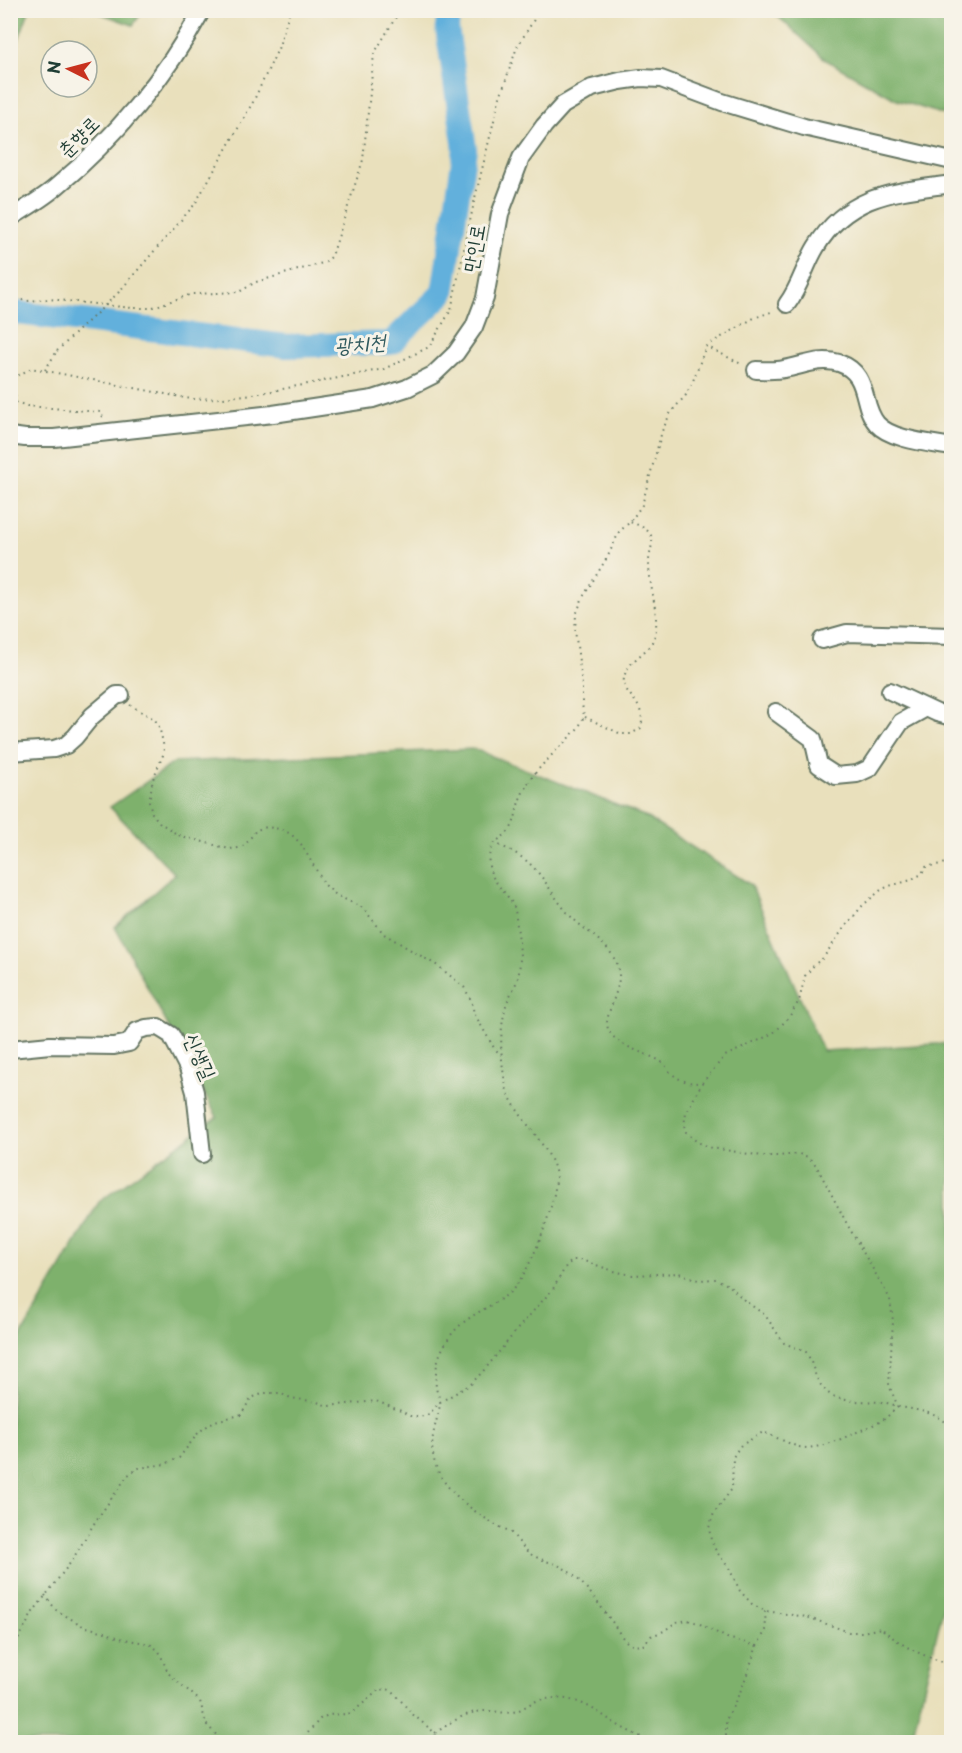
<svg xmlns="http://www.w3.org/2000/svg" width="962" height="1753" font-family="'Playpen Sans','Poor Story',sans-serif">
  <rect width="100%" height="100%" fill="#f7f3e8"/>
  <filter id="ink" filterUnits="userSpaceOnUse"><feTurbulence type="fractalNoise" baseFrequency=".0167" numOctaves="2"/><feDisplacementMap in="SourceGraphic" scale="12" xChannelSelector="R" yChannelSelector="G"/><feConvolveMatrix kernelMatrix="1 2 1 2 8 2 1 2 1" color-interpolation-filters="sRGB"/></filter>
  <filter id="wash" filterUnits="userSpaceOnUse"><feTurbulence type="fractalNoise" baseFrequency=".008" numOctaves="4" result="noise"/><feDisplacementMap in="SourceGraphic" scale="24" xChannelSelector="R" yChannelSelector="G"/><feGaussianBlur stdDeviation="1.35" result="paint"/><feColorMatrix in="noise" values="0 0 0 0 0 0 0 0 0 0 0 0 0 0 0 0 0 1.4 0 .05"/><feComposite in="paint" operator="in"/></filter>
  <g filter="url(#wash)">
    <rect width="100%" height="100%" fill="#e9e0bc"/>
    <!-- forest -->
    <path fill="#7eb16c" stroke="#4e7750" stroke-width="1.5" d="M11,10l18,1 -18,49 -1,-49z
      M94,11l49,-1v1l-10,14z
      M772,11h179v106l-54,-17 -71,-40z
      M474,749l170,67 107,69 72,166 128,-8 1,528 -41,171h-900v-389l88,-151 118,-85 -102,-190 60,-53 -65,-67 65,-45z"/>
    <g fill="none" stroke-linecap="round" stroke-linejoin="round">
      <!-- river -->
      <path stroke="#62b0dc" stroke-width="24" d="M10,312l277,34 104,-3 52,-50 22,-144 -18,-121 2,-18"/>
    </g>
  </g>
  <g filter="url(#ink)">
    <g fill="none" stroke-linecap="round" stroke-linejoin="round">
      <!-- minor casing -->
      <g stroke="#667664" stroke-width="20">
        <path id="minor" d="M10,218c16,-10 32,-19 46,-31 58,-48 110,-110 146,-177
          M787,304c13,-17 18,-39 29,-57 33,-54 80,-55 136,-63
          M756,370c10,0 19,1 28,-1 19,-3 35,-12 55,-6 32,11 21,42 38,61 14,16 54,19 75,23
          M10,436l15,2h29l219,-24 100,-15 34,-11 26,-13 23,-22 18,-26 11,-29 15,-84 21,-56 23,-32 19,-21 29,-17 28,-7 21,-3 20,1 61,23 82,25 148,34
          M822,640l25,-7 105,3
          M890,691l47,22 15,4
          M776,712l37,27 6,26 17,11 21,-2 13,-6 31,-46 25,-14
          M10,752l44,-3 12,-4 9,-8 17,-21 25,-21h4
          M10,1049l40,-4 64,1 15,-3 8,-12 9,-3 12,-1 13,8 17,33 7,24 7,62"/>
      </g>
      <!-- path -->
      <path stroke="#667664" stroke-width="2" stroke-dasharray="1.5 4.5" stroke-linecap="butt" d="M118,293l77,-89 58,-102 25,-53 12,-39
        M10,298l17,3 22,-2 83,9h18l42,-14 47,-2 17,-10 70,-20 6,-6 31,-96 11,-106 26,-44
        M706,346l37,19
        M45,370l12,-19
        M103,417l-3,-5 -73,-6 -11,-4 -2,-24 17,-10 160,31 32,-1 44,-6 117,-23 45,-22 22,-37 24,-112 24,-98 18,-53 23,-37
        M130,705l24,14 4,5 3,10 3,14 -1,7 -10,24 -4,22 3,12 7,9 19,13 51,14 10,-1 7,-4 10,-14 11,-3 13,2 11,5 10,10 24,41 11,10 27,13 21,26 54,32 26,21 7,13 3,13 20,35 7,7
        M585,717l36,17h10l10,-6c6,-27 -20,-33 -17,-50 3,-18 24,-24 30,-40 7,-18 -5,-52 -5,-73 -1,-8 4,-19 3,-27 -3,-10 -14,-13 -22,-16
        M494,843c12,5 27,12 36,21 15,14 23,32 36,47 16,20 45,31 52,57 5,17 -9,37 -11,54 -1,22 38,30 53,39 4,2 6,6 9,10 10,10 19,12 33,12
        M898,1407l-9,-22 4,-64 -3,-22 -43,-75 -31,-59 -8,-8 -9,-3 -21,2h-16l-50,-8 -15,-6 -11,-10 -2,-7 2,-12 16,-30 23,-27 37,-17 14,-8 13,-14 10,-16 6,-25 10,-12 8,-6 21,-30 19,-23 18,-15 8,-4 19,-5 14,-7 3,-7 27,-5
        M898,1407l-16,14 -41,18 -20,7 -14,2 -9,-1 -35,-15 -23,14 -7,11 -1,32 -18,24 -5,15 2,12 5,11 13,17 11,23 12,13 13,7 42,6 42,15h14l18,-4c23,20 42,28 71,37
        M45,1595l11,15 27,16 22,6 14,6 31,6 9,7 9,22 32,28 6,23 17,18
        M757,1646l-30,-8 -29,-15 -10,-3 -12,2 -12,9 -13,5 -8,9c-6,1 -11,1 -16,-3 -6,-5 -10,-13 -14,-19 -14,-18 -28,-41 -48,-54 -9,-6 -19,-7 -29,-12 -12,-5 -17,-17 -26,-25 -4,-3 -11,-5 -16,-8 -25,-16 -57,-38 -61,-70 -3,-17 4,-32 7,-49 1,-6 -3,-11 -4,-17 -1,-11 0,-26 5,-36 15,-34 41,-39 67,-58 21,-16 48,-90 48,-116 -1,-31 -46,-64 -51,-96 -4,-23 -6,-48 0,-72 2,-13 13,-25 14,-38 3,-21 -2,-42 -4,-63 -6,-15 -21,-24 -25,-39 -3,-8 -1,-19 4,-26 5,-6 12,-8 17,-16 5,-8 5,-17 8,-26 2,-6 5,-12 8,-17 10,-18 38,-42 52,-58l5,-11 -2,-12v-19l-7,-55 1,-15 7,-18 25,-41 11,-24 11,-10 12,-17 20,-74 9,-19 15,-17 7,-14 13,-35 48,-28 20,-7
        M10,1655l23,-43 38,-50 24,-40 33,-47 11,-7 26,-4 14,-6 20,-26 15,-11 27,-6 10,-17 14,-5h14l12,5 26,4 11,4 48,-5 25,10 9,5 10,1 9,-3 11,-12 31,-18 15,-16 34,-42 33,-37 13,-23 7,-6h8l36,12 16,3 46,-2 19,7 18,-1 14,7 15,15 20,14 19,28 22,9c8,12 7,25 18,37 14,17 44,10 63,14 5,1 9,3 13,4 22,4 35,5 52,20
        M435,1733c17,-11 32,-23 54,-22 8,0 14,3 23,1 11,-1 19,-12 33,-13 31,-4 47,9 71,25 12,7 24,13 37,18
        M300,1742l20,-23 8,-4 20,-1 6,-3 25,-21 8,-1 6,2 18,22 24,20
        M434,1742l1,-9
        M726,1742v-22l16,-32 15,-42 9,-16 -1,-19"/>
      <!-- minor -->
      <use href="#minor" stroke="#fff" stroke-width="16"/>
      <!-- path-bridge -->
      <path stroke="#667664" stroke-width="2" stroke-dasharray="1.5 4.5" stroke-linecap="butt" d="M57,351l61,-58"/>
    </g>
  </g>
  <g text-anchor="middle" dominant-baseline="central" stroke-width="6" stroke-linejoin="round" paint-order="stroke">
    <!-- street labels -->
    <g font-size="20" fill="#1f3d34" stroke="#f7f3e8">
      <text transform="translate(78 136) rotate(-45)">춘향로</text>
      <text transform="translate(473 248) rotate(-80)">만인로</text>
      <text transform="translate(201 1056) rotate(66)">신생길</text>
    </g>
    <!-- water labels -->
    <g font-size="21" font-style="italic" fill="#305a5e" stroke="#f7f3e8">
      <text transform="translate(360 342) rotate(-5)">광치천</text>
    </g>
  </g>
  <!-- margin -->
  <rect width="962" height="1753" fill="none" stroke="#f7f3e8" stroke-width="36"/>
  <!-- north arrow -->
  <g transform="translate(69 69) rotate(276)"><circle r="28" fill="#f7f3e8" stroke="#a1aaa0" stroke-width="1.5"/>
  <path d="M0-4.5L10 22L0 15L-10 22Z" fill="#c8321e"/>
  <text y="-9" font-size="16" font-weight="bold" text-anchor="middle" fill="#1f3d34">N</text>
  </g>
</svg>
